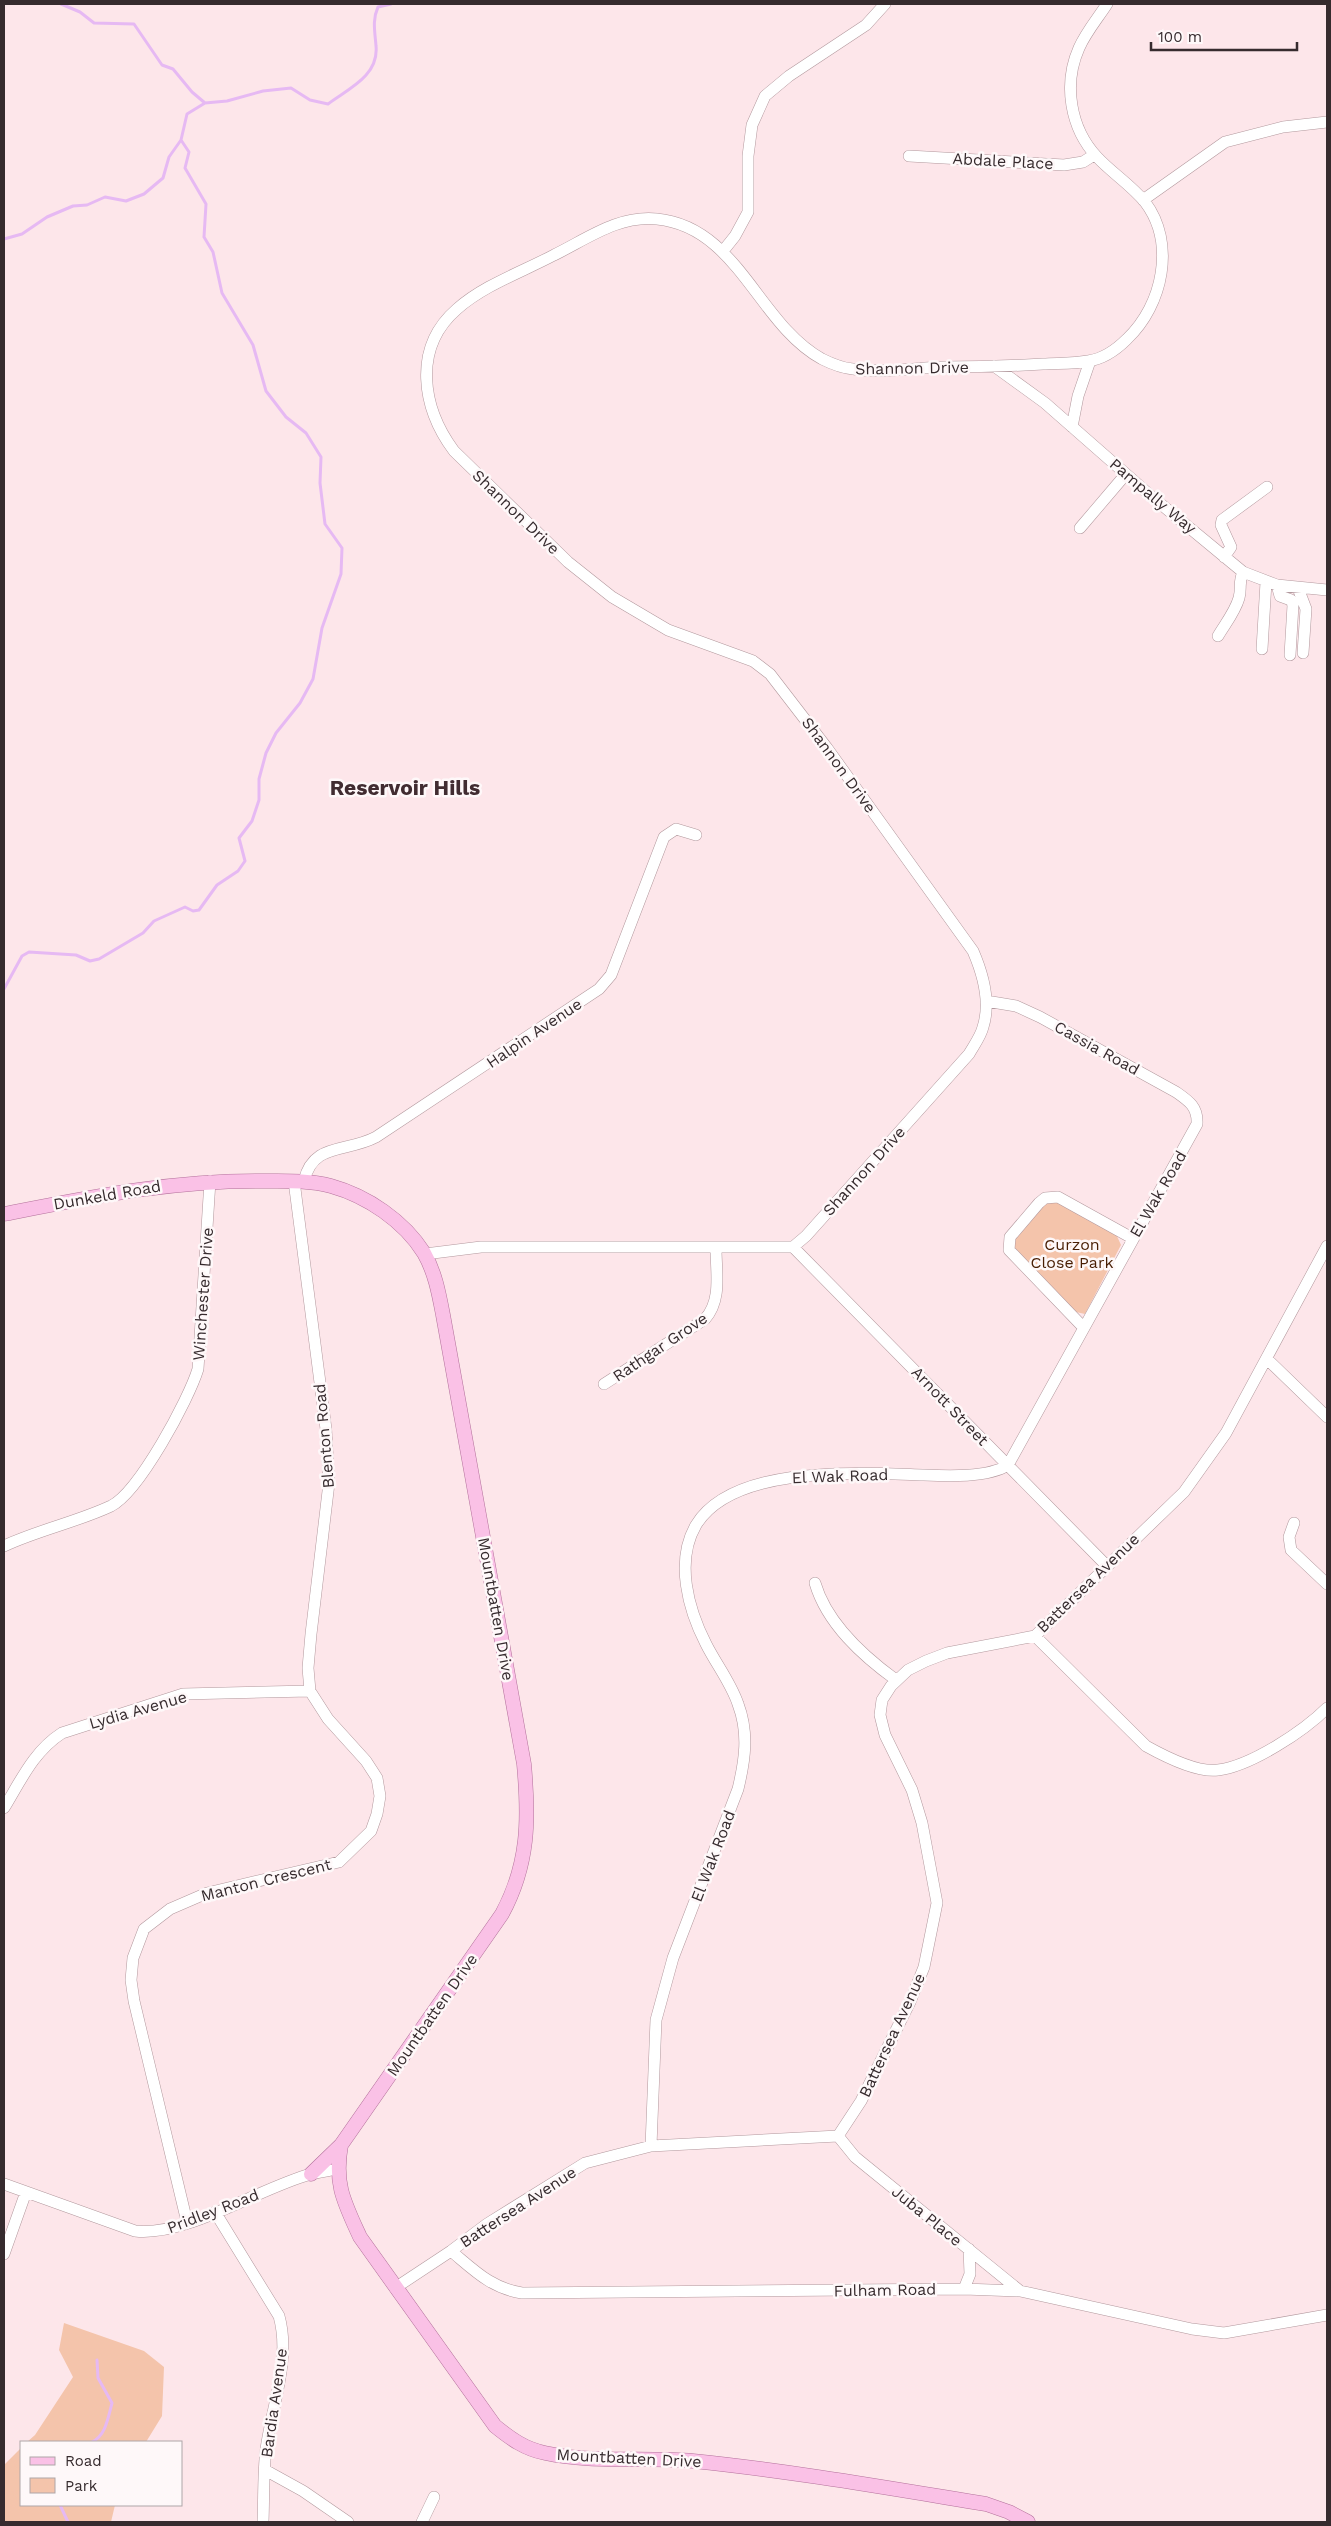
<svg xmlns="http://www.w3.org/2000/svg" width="1331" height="2526" font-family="'Work Sans',sans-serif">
  <rect width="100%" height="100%" fill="#fde6ea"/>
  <!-- green -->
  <path fill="#f4c4ab" d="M1056,1200l60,34 5,11 -36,69 -9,-2 -63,-63v-8l31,-39z
    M64,2323l80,28 20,16 -2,49 -16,26h-119l8,-7 38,-58 -14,-27z
    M21,2448v57h94l-4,17h-107v-57z"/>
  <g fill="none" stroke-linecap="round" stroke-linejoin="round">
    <!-- stream -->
    <path stroke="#e6b9f3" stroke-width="3" d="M61,4l19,8 14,11 40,1 28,41 11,4 19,23 13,11
      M4,239l18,-5 25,-17 26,-11 14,-1 18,-8 21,4 18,-7 19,-16 6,-21 12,-17 6,-26 18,-11 22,-2 36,-10 28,-3 19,12 18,4c20,-15 51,-28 48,-58 -1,-14 -4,-26 2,-39l13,-3
      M4,989l18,-33 7,-4 47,3 14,6 9,-2 44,-26 11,-12 31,-14 8,4 6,-1 18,-25 21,-14 7,-10 -6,-23 13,-17 7,-21v-21l7,-26 10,-20 24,-30 13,-24 9,-51 19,-54 1,-26 -17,-24 -5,-41 1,-26 -15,-24 -20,-16 -20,-26 -13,-46 -31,-52 -9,-41 -9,-15 2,-33 -21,-36 4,-16 -8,-12
      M92,2442c14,-7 16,-24 20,-39l-14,-25 -1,-18
      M60,2505l8,17"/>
    <!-- minor casing -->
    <g stroke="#b2989d" stroke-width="12">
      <path id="minor" d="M909,156l155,9 19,-3 11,-7
        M1143,200l82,-58 58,-15 44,-5
        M723,251l12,-15 13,-24v-56l4,-31 13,-29 24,-20 77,-51 19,-21
        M994,366l51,37 106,93 92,76 34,13 50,5
        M1072,427l6,-31 12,-35
        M1080,528l46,-54
        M1224,557l7,-10 -10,-22 1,-5 45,-33
        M1277,585l3,11 11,4 2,5 -3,50
        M1298,588l8,21 -3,44
        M1218,636c7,-12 17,-24 21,-38 3,-10 -1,-15 4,-26
        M1262,649l4,-67
        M304,1181c9,-39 42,-28 72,-44l223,-148 12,-14 53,-138 12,-8 20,6
        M793,1247l313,318
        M425,1254l56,-7h312l13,-11 163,-182c5,-9 12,-18 14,-27 8,-25 0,-53 -10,-76l-146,-203 -57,-74 -17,-13 -85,-31 -56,-33 -44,-35 -114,-111c-32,-43 -42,-103 3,-142 27,-24 65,-37 97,-54 33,-16 64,-40 103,-36 81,8 101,105 165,140 10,5 20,9 31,10 30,4 61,-1 91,-2 33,0 66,-1 99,-3 14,-1 30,0 45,-3 15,-2 29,-12 39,-22 36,-34 49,-96 18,-137 -14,-17 -33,-29 -48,-45 -27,-29 -34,-73 -18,-109 7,-16 19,-30 28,-44
        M1084,1328l-75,-78 1,-13 29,-34 6,-5 13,-1 74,41
        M1267,1359l60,58
        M604,1384l101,-65c17,-19 11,-46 11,-71
        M1294,1523l-5,14 2,13 36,34
        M4,1546c34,-16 73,-24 107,-40 28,-14 78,-107 87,-137l12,-188
        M815,1583c12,41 48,73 81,97
        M1035,1636l111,110c18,10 51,27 72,24 33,-4 86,-39 109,-62
        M4,1808c17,-28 30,-57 58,-75l121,-39 127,-3
        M838,2136l17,21 165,134
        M651,2146l5,-126 17,-62 65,-169c7,-29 11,-56 0,-85 -7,-21 -22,-40 -32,-60 -18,-35 -31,-83 -10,-119 37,-61 165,-52 227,-50 23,1 65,3 85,-10l189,-341c1,-17 -8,-23 -21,-32l-136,-75 -24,-11 -30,-5
        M4,2184l131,47c51,6 124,-43 176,-57 8,-2 17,-3 26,-5
        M215,2212l64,104c12,43 -7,90 -13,133 -3,24 -2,49 -3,73
        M187,2222l-53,-221 -3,-21 2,-22 11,-29 26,-20 37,-16 132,-31 32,-31 6,-17 3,-18 -3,-18 -11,-17 -38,-42 -18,-28 -2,-23 3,-34 18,-151 -3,-54 -32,-248
        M451,2251c24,20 40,37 71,42l442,-4 56,2 172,38 32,4 103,-18
        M4,2254l22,-62
        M395,2288l56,-37 36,-27 98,-61 66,-17 187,-10 23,-35 49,-99 14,-35 13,-64 -15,-80 -10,-33 -27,-55 -5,-20 2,-15 9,-14 17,-16 18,-9 21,-8 88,-17 149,-144 42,-59 101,-187
        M964,2289l6,-15 -1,-25
        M265,2470l38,21 45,31
        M422,2522l12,-25"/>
    </g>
    <!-- major casing -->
    <g stroke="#b3719b" stroke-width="15">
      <path id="major" d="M4,1214c87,-17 169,-34 259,-33 22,0 46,-1 68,5 36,10 73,35 93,67 11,19 15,41 19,62l81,449c5,55 5,100 -22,150l-161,231c-7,39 3,57 19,92l135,189c16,13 30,23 50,27 45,10 100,4 148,8 98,10 195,27 293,43l23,8 19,10
        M311,2174l30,-29"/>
    </g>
    <!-- minor -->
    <use href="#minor" stroke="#fff" stroke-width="11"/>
    <!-- major -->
    <use href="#major" stroke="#fac1e6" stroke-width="14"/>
  </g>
  <g text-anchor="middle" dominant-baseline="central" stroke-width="5" stroke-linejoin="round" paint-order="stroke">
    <!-- street labels -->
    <g font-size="16" fill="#362b2e" stroke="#fef8f9">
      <text transform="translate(1003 161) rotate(3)">Abdale Place</text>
      <text transform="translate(912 368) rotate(-1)">Shannon Drive</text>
      <text transform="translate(1153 496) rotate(40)">Pampally Way</text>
      <text transform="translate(516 512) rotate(44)">Shannon Drive</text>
      <text transform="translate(839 765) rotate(54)">Shannon Drive</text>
      <text transform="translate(534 1033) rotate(-34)">Halpin Avenue</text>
      <text transform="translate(1097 1048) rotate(29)">Cassia Road</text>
      <text transform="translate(864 1171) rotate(-48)">Shannon Drive</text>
      <text transform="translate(1158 1194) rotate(-60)">El Wak Road</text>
      <text transform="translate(107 1195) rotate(-10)">Dunkeld Road</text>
      <text transform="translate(203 1294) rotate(-86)">Winchester Drive</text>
      <text transform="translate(660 1347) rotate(-34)">Rathgar Grove</text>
      <text transform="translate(950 1406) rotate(46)">Arnott Street</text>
      <text transform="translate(324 1436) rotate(-95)">Blenton Road</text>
      <text transform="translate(840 1476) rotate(-2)">El Wak Road</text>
      <text transform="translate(1088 1583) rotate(-44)">Battersea Avenue</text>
      <text transform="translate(496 1609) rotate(80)">Mountbatten Drive</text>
      <text transform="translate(138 1710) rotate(-16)">Lydia Avenue</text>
      <text transform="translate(713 1856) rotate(-69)">El Wak Road</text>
      <text transform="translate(266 1880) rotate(-14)">Manton Crescent</text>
      <text transform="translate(432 2015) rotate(-55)">Mountbatten Drive</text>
      <text transform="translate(892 2035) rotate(-65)">Battersea Avenue</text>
      <text transform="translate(518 2207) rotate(-33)">Battersea Avenue</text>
      <text transform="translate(213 2211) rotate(-21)">Pridley Road</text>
      <text transform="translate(927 2216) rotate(39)">Juba Place</text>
      <text transform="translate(885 2290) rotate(-1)">Fulham Road</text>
      <text transform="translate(274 2403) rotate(-82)">Bardia Avenue</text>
      <text transform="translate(629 2458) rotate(3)">Mountbatten Drive</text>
    </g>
    <!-- park labels -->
    <g font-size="16" fill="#481e03" stroke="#fef8f9">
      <text x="1072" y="1244">Curzon<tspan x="1072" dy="18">Close Park</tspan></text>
    </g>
    <!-- district labels -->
    <g font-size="21" font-weight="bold" fill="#412c31" stroke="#fef8f9">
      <text x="405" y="787">Reservoir Hills</text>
    </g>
  </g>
  <!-- border -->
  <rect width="1331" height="2526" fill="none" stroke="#362b2e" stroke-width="10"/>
  <!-- legend -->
  <rect x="20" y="2441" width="162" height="65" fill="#fef8f9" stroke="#aea6a8"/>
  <rect x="30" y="2457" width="25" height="8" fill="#fac1e6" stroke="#aea6a8"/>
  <text x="65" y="2466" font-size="15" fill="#362b2e">Road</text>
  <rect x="30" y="2478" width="25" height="15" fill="#f4c4ab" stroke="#aea6a8"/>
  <text x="65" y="2491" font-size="15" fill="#362b2e">Park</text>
  <!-- scale -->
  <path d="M1151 42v8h146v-8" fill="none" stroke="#362b2e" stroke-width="2.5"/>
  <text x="1158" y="42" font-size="15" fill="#362b2e" stroke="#fef8f9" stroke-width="4" paint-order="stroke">100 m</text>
</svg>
